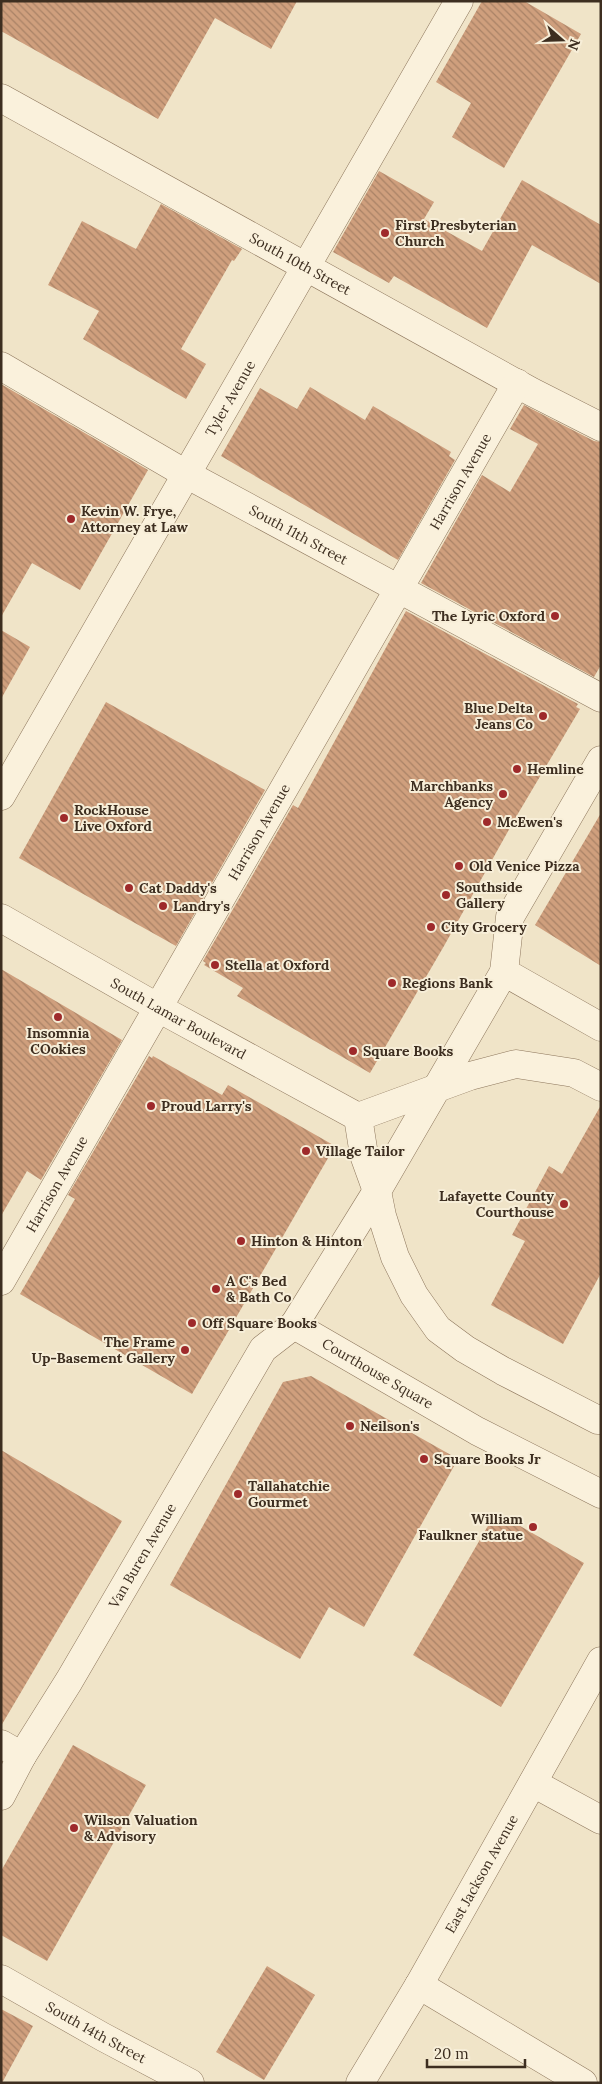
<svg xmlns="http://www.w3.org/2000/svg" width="602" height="2084" font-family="Lora,serif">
  <defs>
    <pattern id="building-back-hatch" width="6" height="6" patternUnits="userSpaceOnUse" patternTransform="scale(1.25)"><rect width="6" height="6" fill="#cf9f7d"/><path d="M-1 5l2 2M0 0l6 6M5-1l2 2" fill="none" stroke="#a98266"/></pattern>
  </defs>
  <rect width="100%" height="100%" fill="#f0e4c8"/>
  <!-- building -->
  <path fill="url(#building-back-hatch)" d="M1,1h296l-26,48 -56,-31 -57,101 -157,-88z
    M482,1h42l57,33 -77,134 -52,-31 19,-34 -35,-21z
    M379,171l55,31 -10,17 58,32 40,-71 79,45v59l-69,-39 -45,83 -93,-52 -5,7 -56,-31z
    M161,204l81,45 -8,12 -2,-1 -51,89 25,15 -20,35 -103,-60 16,-28 -51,-26 34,-64 54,28z
    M1,384l147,86 -68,120 -48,-27 -31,54z
    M310,387l55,33 8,-14 78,46 -2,4 6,4 -57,100 -177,-104 39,-68 37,21z
    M524,405l70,36 7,1v223l-7,12 -173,-94 61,-108 28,17 28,-48 -28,-15z
    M406,611l172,93 -2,3 4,2 -64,108 -72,129 -74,127 -133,-77 6,-8 -39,-23 2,-2 -3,-2 90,-156 5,3z
    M1,630l29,17 -29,52z
    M106,702l159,88 -89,156 -157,-88z
    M601,813v153l-66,-41z
    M1,969l121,71 -81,140 -14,-9 -26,45z
    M149,1056l3,2 1,-2 69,39 6,-10 107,61 -143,248 -172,-100 55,-95 -7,-4z
    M601,1105v168l-38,71 -72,-39 34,-64 -13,-6 37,-69 13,8z
    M311,1376l147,83 -94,168 -35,-20 -29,52 -130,-74 113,-203z
    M1,1450l121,71 -121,205z
    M496,1512l88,51 -83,144 -88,-52z
    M73,1745l73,40 -99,176 -46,-26v-64z
    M267,1966l48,29 -51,85 -48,-28z
    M1,2009l32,17 -31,57h-1z"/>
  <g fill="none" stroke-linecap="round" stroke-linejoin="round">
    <!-- minor casing -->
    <g stroke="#8d765c" stroke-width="29">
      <g id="minor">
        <path id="s1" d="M1,98l531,294 69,35"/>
        <path id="s2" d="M1,366l185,108 415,224"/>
        <path id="s3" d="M1,796l458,-795"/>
        <path d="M504,972l6,-55 91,-157"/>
        <path id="s4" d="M1,1281l516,-898"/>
        <path d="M1,1744l21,12"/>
        <path d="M533,1783l68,37"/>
        <path id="s5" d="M1,1796l21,-40 47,-75 194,-332 31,-24"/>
        <path id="s6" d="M1,1979l102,58 87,46"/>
        <path d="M419,1985l164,98"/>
        <path id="s7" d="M360,2083l59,-98 182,-324"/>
      </g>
    </g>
    <!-- tertiary casing -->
    <g stroke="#8d765c" stroke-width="29">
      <g id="tertiary">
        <path id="s8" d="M1,918l170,97 187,102"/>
        <path id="s9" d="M601,1027l-97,-55 -127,219 -83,134 183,106 124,63"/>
        <path d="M358,1117l6,38 13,36 5,25 13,41 19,38 24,34 27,20 38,22 95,49 3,-1"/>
        <path d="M358,1117l112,-41 46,-12 58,9 27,14"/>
      </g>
    </g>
    <!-- minor -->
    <use href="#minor" stroke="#faf1dc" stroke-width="28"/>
    <!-- tertiary -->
    <use href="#tertiary" stroke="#faf1dc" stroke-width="28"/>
  </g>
  <!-- markers -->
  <g fill="#9e2a2b" stroke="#f7eed8" stroke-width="2">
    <circle cx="385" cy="233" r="5"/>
    <circle cx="71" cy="519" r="5"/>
    <circle cx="555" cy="616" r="5"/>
    <circle cx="543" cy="716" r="5"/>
    <circle cx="517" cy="769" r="5"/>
    <circle cx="503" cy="794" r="5"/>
    <circle cx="64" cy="818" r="5"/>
    <circle cx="487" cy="822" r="5"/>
    <circle cx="459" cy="866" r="5"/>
    <circle cx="129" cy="888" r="5"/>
    <circle cx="446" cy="895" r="5"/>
    <circle cx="163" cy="906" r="5"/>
    <circle cx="431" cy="927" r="5"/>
    <circle cx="215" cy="965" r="5"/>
    <circle cx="392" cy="983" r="5"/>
    <circle cx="58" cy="1017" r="5"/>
    <circle cx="353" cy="1051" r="5"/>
    <circle cx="151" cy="1106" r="5"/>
    <circle cx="306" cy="1151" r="5"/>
    <circle cx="564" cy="1204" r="5"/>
    <circle cx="241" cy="1241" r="5"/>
    <circle cx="216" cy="1289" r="5"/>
    <circle cx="192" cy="1323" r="5"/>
    <circle cx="185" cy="1350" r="5"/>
    <circle cx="350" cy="1426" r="5"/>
    <circle cx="424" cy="1459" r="5"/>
    <circle cx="238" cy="1494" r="5"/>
    <circle cx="533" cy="1527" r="5"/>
    <circle cx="74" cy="1828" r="5"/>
  </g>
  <g text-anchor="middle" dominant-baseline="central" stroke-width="4" stroke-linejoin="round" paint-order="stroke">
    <!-- poi labels -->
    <g font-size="14" font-weight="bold" fill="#3d2e20" stroke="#f7eed8" text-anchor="start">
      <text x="395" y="225">First Presbyterian<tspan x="395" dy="16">Church</tspan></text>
      <text x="81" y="511">Kevin W. Frye,<tspan x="81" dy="16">Attorney at Law</tspan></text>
      <text x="545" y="616" text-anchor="end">The Lyric Oxford</text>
      <text x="533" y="708" text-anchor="end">Blue Delta<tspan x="533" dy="16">Jeans Co</tspan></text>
      <text x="527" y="769">Hemline</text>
      <text x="493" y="786" text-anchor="end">Marchbanks<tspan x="493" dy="16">Agency</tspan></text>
      <text x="74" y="810">RockHouse<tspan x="74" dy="16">Live Oxford</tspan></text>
      <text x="497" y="822">McEwen's</text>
      <text x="469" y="866">Old Venice Pizza</text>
      <text x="456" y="887">Southside<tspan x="456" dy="16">Gallery</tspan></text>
      <text x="139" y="888">Cat Daddy's</text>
      <text x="173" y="906">Landry's</text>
      <text x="441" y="927">City Grocery</text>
      <text x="225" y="965">Stella at Oxford</text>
      <text x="402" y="983">Regions Bank</text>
      <text x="58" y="1033" text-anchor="middle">Insomnia<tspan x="58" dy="16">COokies</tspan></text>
      <text x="363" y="1051">Square Books</text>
      <text x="161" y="1106">Proud Larry's</text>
      <text x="316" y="1151">Village Tailor</text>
      <text x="554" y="1196" text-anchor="end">Lafayette County<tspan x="554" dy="16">Courthouse</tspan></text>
      <text x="251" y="1241">Hinton &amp; Hinton</text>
      <text x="226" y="1281">A C's Bed<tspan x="226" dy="16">&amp; Bath Co</tspan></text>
      <text x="202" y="1323">Off Square Books</text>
      <text x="175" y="1342" text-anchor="end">The Frame<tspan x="175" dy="16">Up-Basement Gallery</tspan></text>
      <text x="360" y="1426">Neilson's</text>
      <text x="434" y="1459">Square Books Jr</text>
      <text x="248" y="1486">Tallahatchie<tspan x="248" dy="16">Gourmet</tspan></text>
      <text x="523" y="1519" text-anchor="end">William<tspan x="523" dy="16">Faulkner statue</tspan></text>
      <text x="84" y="1820">Wilson Valuation<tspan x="84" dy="16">&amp; Advisory</tspan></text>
    </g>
    <!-- street labels -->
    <g font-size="14" fill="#3d2e20" stroke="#f7eed8">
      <text stroke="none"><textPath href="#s1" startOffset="342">South 10th Street</textPath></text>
      <text stroke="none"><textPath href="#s3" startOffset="459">Tyler Avenue</textPath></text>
      <text stroke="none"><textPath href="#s4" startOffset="922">Harrison Avenue</textPath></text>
      <text stroke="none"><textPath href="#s2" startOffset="342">South 11th Street</textPath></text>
      <text stroke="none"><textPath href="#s4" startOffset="518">Harrison Avenue</textPath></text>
      <text stroke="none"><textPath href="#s8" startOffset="204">South Lamar Boulevard</textPath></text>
      <text stroke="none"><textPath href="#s4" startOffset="112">Harrison Avenue</textPath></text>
      <text stroke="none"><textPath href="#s9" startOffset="619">Courthouse Square</textPath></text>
      <text stroke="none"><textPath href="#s5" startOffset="279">Van Buren Avenue</textPath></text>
      <text stroke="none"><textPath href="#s7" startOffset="242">East Jackson Avenue</textPath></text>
      <text stroke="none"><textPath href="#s6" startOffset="109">South 14th Street</textPath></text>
    </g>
  </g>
  <!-- border -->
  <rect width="602" height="2084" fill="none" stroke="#3d2e20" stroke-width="5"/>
  <!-- north arrow -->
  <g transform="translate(562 40) rotate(110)" stroke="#f7eed8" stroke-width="4" paint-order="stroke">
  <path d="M0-4L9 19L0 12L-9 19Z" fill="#3d2e20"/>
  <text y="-8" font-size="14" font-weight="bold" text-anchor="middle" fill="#3d2e20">N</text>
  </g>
  <!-- scale -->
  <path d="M427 2059v8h98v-8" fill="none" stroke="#3d2e20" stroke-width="2.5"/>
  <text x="434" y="2059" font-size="15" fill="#3d2e20" stroke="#f7eed8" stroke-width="4" paint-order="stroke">20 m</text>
</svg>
